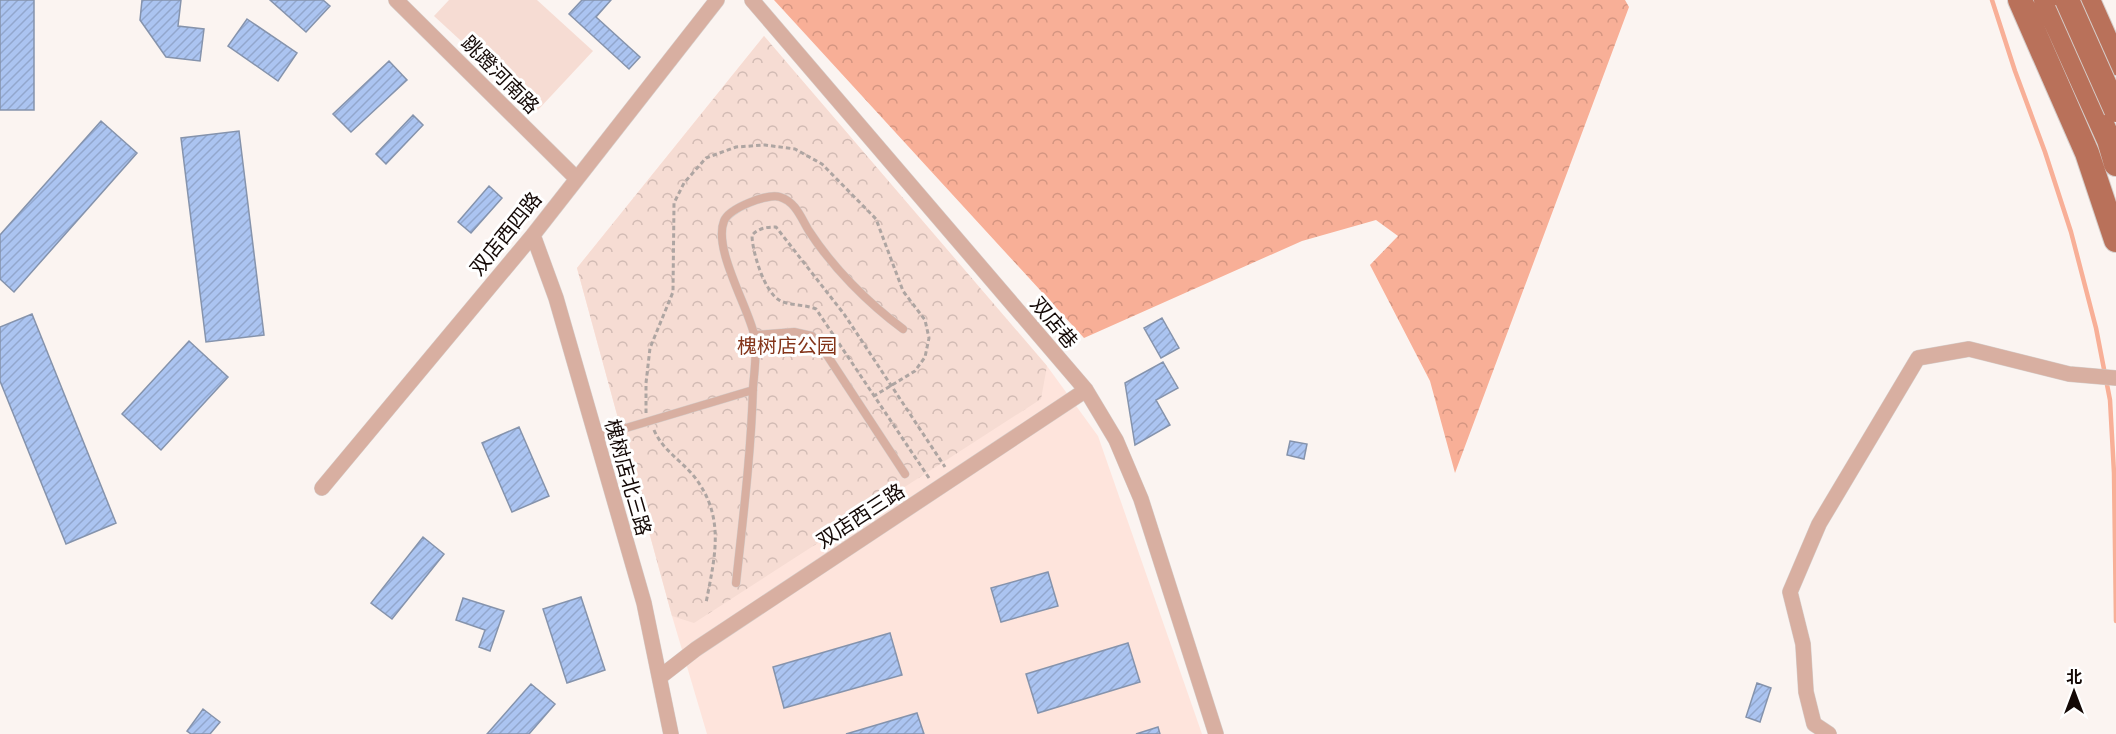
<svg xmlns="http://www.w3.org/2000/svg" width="2116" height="734" font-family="'Exo 2','Noto Sans SC',sans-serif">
  <defs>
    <pattern id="forest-crowns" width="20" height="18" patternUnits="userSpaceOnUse" patternTransform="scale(1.5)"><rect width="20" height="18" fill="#f8af97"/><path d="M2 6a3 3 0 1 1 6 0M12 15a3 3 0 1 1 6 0" fill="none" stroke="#d49581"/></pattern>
    <pattern id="park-crowns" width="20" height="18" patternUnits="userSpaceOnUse" patternTransform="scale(1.5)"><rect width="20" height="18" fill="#f6dcd3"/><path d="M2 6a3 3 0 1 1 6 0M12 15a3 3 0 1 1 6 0" fill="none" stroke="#d2bbb4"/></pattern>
    <pattern id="building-hatch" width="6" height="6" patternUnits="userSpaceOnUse" patternTransform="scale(1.5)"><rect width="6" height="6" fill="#abc4f1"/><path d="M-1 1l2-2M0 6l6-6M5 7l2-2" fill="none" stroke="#92a7cd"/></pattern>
  </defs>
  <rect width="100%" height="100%" fill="#fbf4f1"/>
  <!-- built -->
  <path fill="#fee4dc" d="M764,36l283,330 51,70 104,298h-495l-35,-118 -95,-348z"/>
  <!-- grass -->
  <path fill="#f6dcd3" d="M449,0h88l56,51 -56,60 -103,-95z"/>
  <!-- forest -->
  <path fill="url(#forest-crowns)" d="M774,0h851l4,7 -174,466 -25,-92 -60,-116 28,-29 -22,-16 -74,21 -218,97z"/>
  <!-- park -->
  <path fill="url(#park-crowns)" d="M764,36l283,330 -6,33 -347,224 -22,-7 -95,-348z"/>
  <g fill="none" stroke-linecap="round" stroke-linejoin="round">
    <!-- stream -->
    <path stroke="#f8af97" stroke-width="4.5" d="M1992,0l23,71 30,81 26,80 25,96 14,72 4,73 2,148"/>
  </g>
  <!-- building -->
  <path fill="url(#building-hatch)" stroke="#8593ac" stroke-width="1.5" d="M0,0h34v110h-34z
    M142,0h39l-3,26 26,3 -4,32 -34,-4 -26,-37z
    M270,0h53l7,6 -24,26z
    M582,0h29l-15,17 44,40 -11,12 -60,-55z
    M247,19l50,34 -19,28 -50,-35z
    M389,61l18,19 -56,52 -18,-18z
    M413,115l10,10 -37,39 -10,-10z
    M101,121l36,32 -123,139 -14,-13v-44z
    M239,131l25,204 -58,7 -25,-204z
    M489,186l13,12 -31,35 -13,-11z
    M32,314l84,209 -50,21 -66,-163v-54z
    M1162,318l17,30 -18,10 -17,-30z
    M189,341l39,36 -67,73 -39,-36z
    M1163,362l15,26 -22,12 14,25 -35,20 -10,-62z
    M519,427l30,69 -37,16 -30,-69z
    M1290,441l17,3 -3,15 -17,-4z
    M423,537l21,17 -52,65 -21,-16z
    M1048,572l10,34 -57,16 -10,-34z
    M581,597l24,73 -38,13 -24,-74z
    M463,598l41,13 -14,40 -11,-4 6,-17 -29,-10z
    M890,633l12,42 -118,33 -11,-41z
    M1128,643l12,39 -102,31 -12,-39z
    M1757,683l14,5 -11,34 -14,-5z
    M531,684l24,20 -26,30h-42z
    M203,709l17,13 -10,12h-19l-4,-3z
    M917,713l7,21h-78z
    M1158,727l2,7h-24z"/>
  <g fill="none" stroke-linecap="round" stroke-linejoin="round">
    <!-- lane casing -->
    <g stroke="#d6cecb" stroke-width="9">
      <path id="lane" d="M755,335l39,-3 18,4 11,13 82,125
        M596,437l157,-47
        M736,583c7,-65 15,-129 17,-195 1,-15 5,-40 1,-54 -7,-29 -41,-86 -30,-113 5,-13 44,-28 56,-24 16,5 21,21 29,34 24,37 59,72 94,98"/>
    </g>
    <!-- street casing -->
    <g stroke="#d6cecb" stroke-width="16">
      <path id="street" d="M396,0l180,178
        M752,0l334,390 30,50 25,59 75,235
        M533,235l23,63 88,305 27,131
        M322,488l211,-253 184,-235
        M660,677l36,-28 390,-259
        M1829,734l-15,-10 -8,-32 -3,-48 -13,-52 29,-68 99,-166 51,-9 100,25 47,4"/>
    </g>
    <!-- primary casing -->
    <g stroke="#d6cecb" stroke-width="26">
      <path id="primary" d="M2020,0l67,153 29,87
        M2046,0l63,140 7,24
        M2088,0l28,63"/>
    </g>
    <!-- path -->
    <path stroke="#aea5a2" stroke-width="3" stroke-dasharray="4.5 3" stroke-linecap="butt" d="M646,413v-30l4,-35 23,-56 1,-89 10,-20 22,-25 30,-11 29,-2 30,4 27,15 54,55 27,72 22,29 4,18 -4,19 -10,14 -41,25
      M654,430c8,19 25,29 39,45 33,41 22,81 13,128
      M929,478l-113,-169c-12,-5 -27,-3 -37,-9 -15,-9 -27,-49 -27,-65 7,-7 14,-8 24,-8l68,87 101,153"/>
    <!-- lane -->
    <use href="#lane" stroke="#d8afa1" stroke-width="8"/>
    <!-- street -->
    <use href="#street" stroke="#d8afa1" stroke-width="15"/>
    <!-- primary -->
    <use href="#primary" stroke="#b9715a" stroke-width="24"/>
    <!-- primary-bridge casing -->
    <g stroke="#d6cecb" stroke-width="26" stroke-linecap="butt">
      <path id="primary-bridge" d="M2067,0l49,110"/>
    </g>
    <!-- primary-bridge -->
    <use href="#primary-bridge" stroke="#b9715a" stroke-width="24"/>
  </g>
  <g text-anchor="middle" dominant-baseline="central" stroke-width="6" stroke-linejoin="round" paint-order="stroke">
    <!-- street labels -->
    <g font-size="20" fill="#140906" stroke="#fff">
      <text transform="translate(501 74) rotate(45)">跳蹬河南路</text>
      <text transform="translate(505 233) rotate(-51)">双店西四路</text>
      <text transform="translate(1055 322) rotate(50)">双店巷</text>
      <text transform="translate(629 477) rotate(74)">槐树店北三路</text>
      <text transform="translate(860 515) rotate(-33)">双店西三路</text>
    </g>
    <!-- park labels -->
    <g font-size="20" fill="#84351a" stroke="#fff">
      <text x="787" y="345">槐树店公园</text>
    </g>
  </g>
  <!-- north arrow -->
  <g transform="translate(2074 692)" stroke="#ffffff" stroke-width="4.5" paint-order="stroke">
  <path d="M0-4.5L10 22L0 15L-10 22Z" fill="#140906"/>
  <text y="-9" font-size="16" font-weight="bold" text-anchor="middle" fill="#140906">北</text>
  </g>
</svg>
